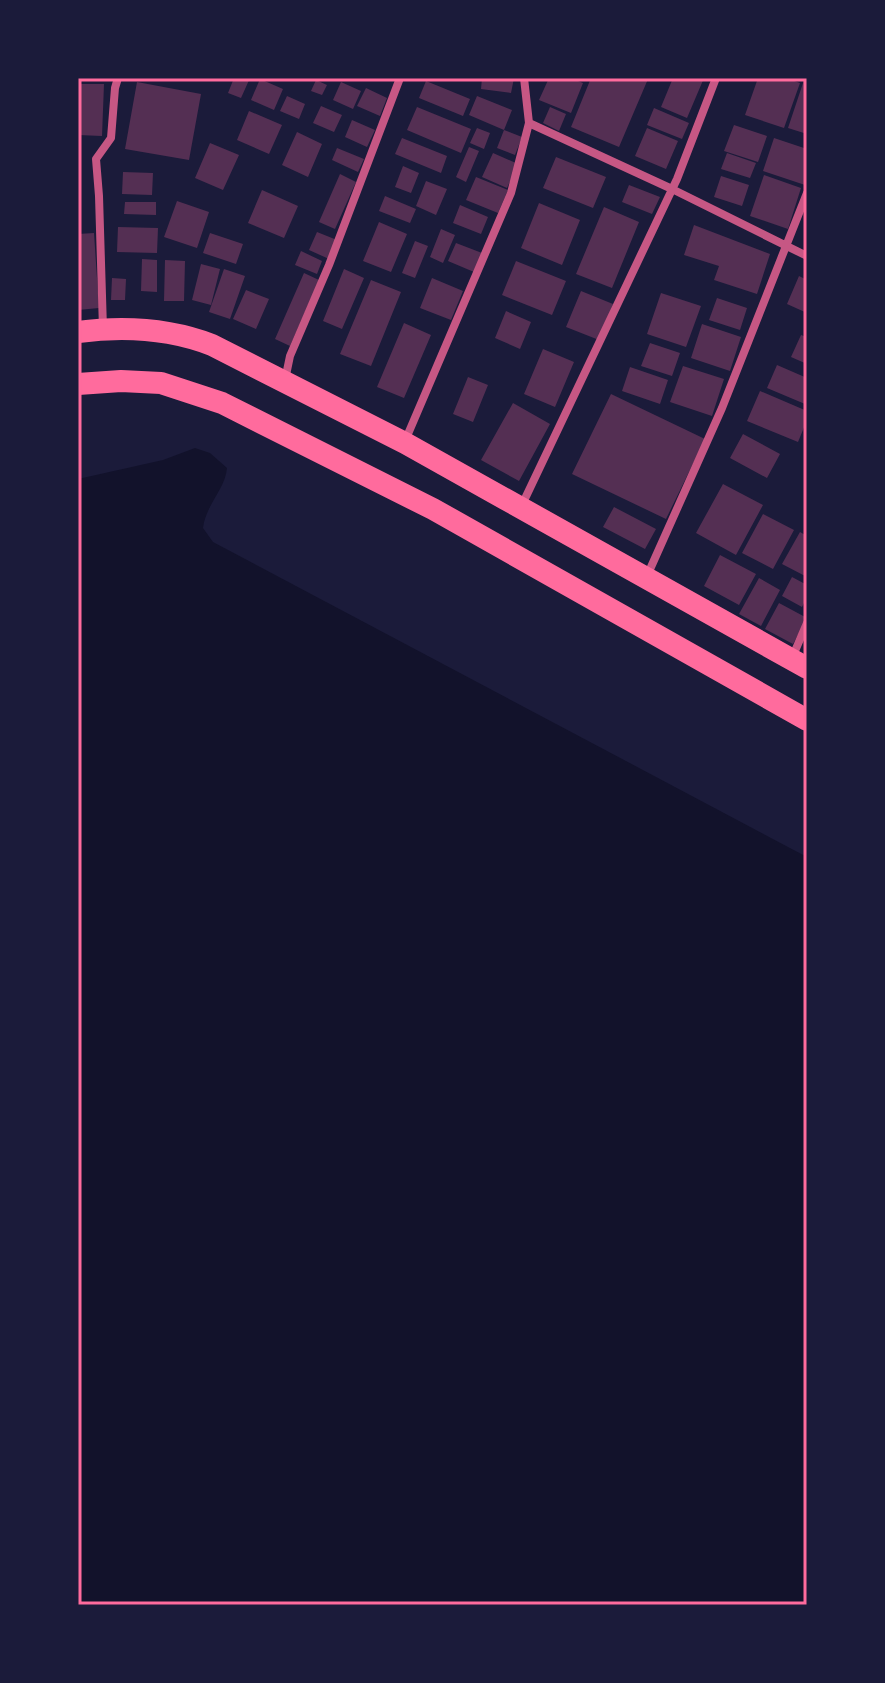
<svg xmlns="http://www.w3.org/2000/svg" width="885" height="1683" font-family="Poppins,sans-serif">
  <rect width="100%" height="100%" fill="#1b1b3a"/>
  <!-- water -->
  <path fill="#12122b" d="M195,448l15,5 17,15c-2,22 -21,36 -24,60l10,14 594,315v748h-729v-1126l85,-19z"/>
  <!-- building -->
  <path fill="#542f53" d="M234,78h16l-9,20 -13,-5z
    M482,78h32l-3,15 -30,-4z
    M549,78h22l12,5 -12,30 -32,-13z
    M591,78l57,1 -29,68 -48,-20z
    M673,78h31l-17,40 -26,-11z
    M758,78h28l14,5 -16,45 -39,-13z
    M260,79l23,10 -9,21 -23,-10z
    M316,80l11,5 -5,10 -11,-4z
    M804,80l3,1v53l-19,-6z
    M426,81l44,18 -7,17 -44,-18z
    M137,82l64,12 -12,66 -64,-11z
    M341,82l20,9 -8,18 -20,-9z
    M78,84h26l-2,52 -24,-1z
    M366,88l21,10 -7,18 -23,-10z
    M287,96l18,8 -6,15 -19,-8z
    M477,96l35,14 -8,20 -35,-15z
    M321,106l21,9 -8,17 -21,-9z
    M417,107l54,22 -10,24 -54,-23z
    M550,107l16,7 -7,17 -16,-8z
    M654,108l35,15 -7,16 -35,-14z
    M249,111l33,14 -13,29 -32,-14z
    M352,120l23,10 -8,17 -22,-10z
    M734,125l33,11 -9,26 -34,-11z
    M477,128l13,5 -6,16 -14,-6z
    M647,128l31,13 -12,28 -31,-13z
    M504,130l18,7 -7,18 -18,-7z
    M297,132l25,12 -14,33 -26,-12z
    M402,138l45,18 -6,17 -46,-19z
    M774,138l33,11 -2,36 -42,-14z
    M210,143l29,12 -16,35 -28,-12z
    M469,147l10,4 -13,31 -10,-5z
    M337,148l27,11 -6,13 -26,-12z
    M493,153l25,11 -11,24 -25,-11z
    M727,153l29,10 -6,15 -29,-9z
    M556,157l50,20 -13,31 -50,-20z
    M403,166l16,7 -8,20 -16,-6z
    M123,172l30,1 -1,22 -30,-1z
    M340,174l16,8 -21,47 -16,-7z
    M764,175l37,13 -13,41 -38,-13z
    M721,176l28,9 -7,21 -28,-9z
    M476,177l32,13 -10,23 -32,-13z
    M426,181l21,8 -11,26 -20,-9z
    M629,185l31,12 -8,17 -30,-12z
    M262,190l36,16 -14,32 -36,-15z
    M385,196l31,13 -6,14 -31,-12z
    M177,201l32,11 -12,36 -33,-11z
    M125,202h31v13l-32,-1z
    M539,203l41,17 -18,45 -41,-17z
    M460,205l28,12 -7,17 -28,-11z
    M604,207l35,15 -27,66 -36,-14z
    M379,222l28,12 -16,38 -28,-11z
    M694,225l76,29 -13,40 -43,-14 5,-14 -35,-11z
    M118,227l40,1 -1,25 -40,-1z
    M441,229l14,6 -12,28 -13,-6z
    M317,232l20,8 -8,19 -20,-9z
    M94,233l5,75 -21,2v-76z
    M210,233l33,11 -7,20 -33,-11z
    M415,241l13,5 -13,32 -13,-5z
    M456,243l26,10 -8,19 -26,-11z
    M301,251l21,10 -5,13 -22,-9z
    M142,259l15,1v32l-16,-1z
    M165,260l20,1 -1,40h-20z
    M516,261l50,20 -14,34 -50,-20z
    M201,264l19,5 -9,36 -19,-5z
    M224,269l21,7 -15,43 -21,-7z
    M344,269l20,9 -22,51 -19,-8z
    M304,273l15,7 -29,66 -15,-7z
    M799,276l8,4v33l-20,-9z
    M112,278l14,1 -1,21h-14z
    M432,278l31,13 -12,29 -31,-12z
    M371,280l30,12 -30,74 -31,-12z
    M246,290l23,9 -13,30 -23,-10z
    M581,291l32,13 -14,36 -33,-13z
    M661,293l40,13 -15,41 -39,-13z
    M717,298l30,10 -7,22 -31,-10z
    M506,311l25,11 -11,27 -25,-11z
    M404,323l27,12 -27,63 -27,-11z
    M702,324l39,13 -11,34 -39,-13z
    M801,335l6,2v27l-16,-7z
    M650,343l30,10 -8,23 -31,-10z
    M543,349l31,13 -19,45 -31,-13z
    M777,365l30,13 -2,26 -38,-16z
    M683,366l41,13 -12,37 -42,-14z
    M630,367l38,13 -8,24 -38,-13z
    M468,377l20,8 -15,37 -20,-8z
    M760,391l47,20v9l-9,22 -51,-21z
    M611,394l94,45 -39,80 -94,-45z
    M513,403l37,21 -31,57 -38,-21z
    M743,434l37,20 -13,24 -37,-20z
    M723,484l40,21 -27,50 -40,-22z
    M614,507l42,22 -11,20 -42,-22z
    M763,514l31,16 -21,39 -31,-16z
    M800,532l7,4v41l-25,-13z
    M720,555l36,19 -17,31 -35,-19z
    M792,577l15,8v12l-5,10 -20,-11z
    M759,578l21,12 -19,36 -22,-12z
    M779,603l28,15 -14,26 -28,-15z"/>
  <g fill="none" stroke-linecap="round" stroke-linejoin="round">
    <!-- minor -->
    <path stroke="#c65784" stroke-width="8" d="M529,123l143,66 135,67
      M103,329l-4,-133 -3,-37 15,-21 4,-50 3,-10
      M285,380l5,-24 39,-91 71,-187
      M405,441l106,-248 18,-70 -5,-45
      M521,507l156,-328 39,-101
      M647,576l75,-168 85,-215
      M792,658l15,-35"/>
    <!-- trunk -->
    <path stroke="#ff6b9d" stroke-width="22" d="M78,332c46,-6 90,-4 134,13l193,98 402,225
      M78,384l43,-3 40,2 61,20 211,106 374,211"/>
  </g>
  <!-- border -->
  <rect width="885" height="1683" fill="none" stroke="#1b1b3a" stroke-width="160"/>
  <rect x="80" y="80" width="725" height="1523" fill="none" stroke="#ff6b9d" stroke-width="3"/>
</svg>
